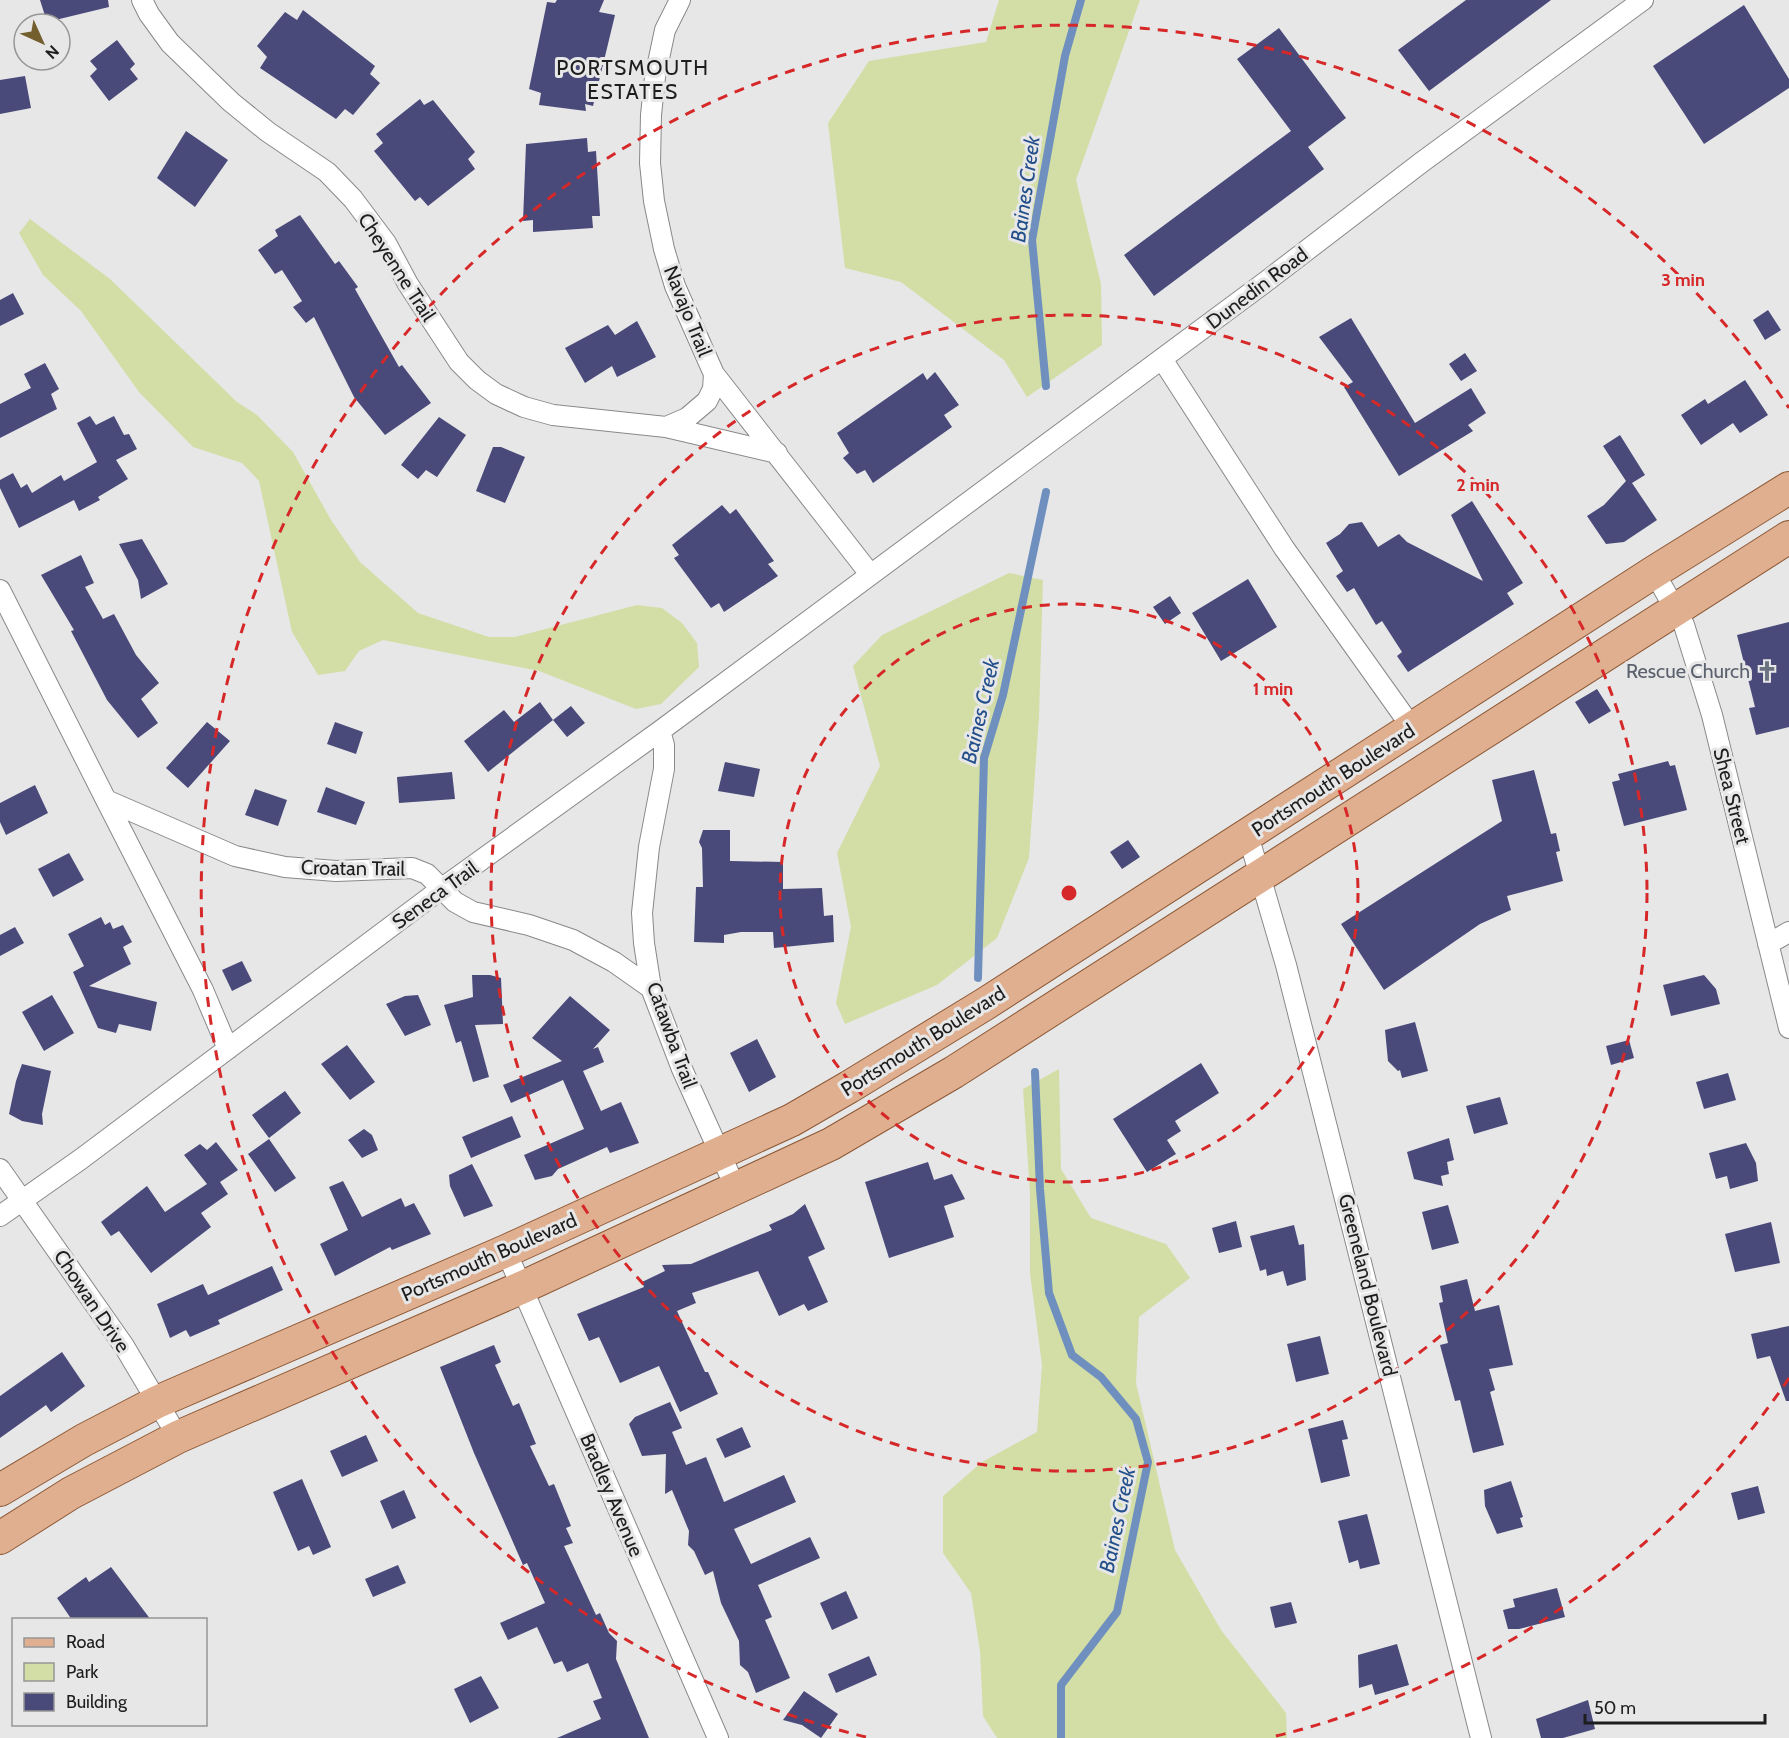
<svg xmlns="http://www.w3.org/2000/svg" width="1789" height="1738" font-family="Cabin,sans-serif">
  <rect width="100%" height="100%" fill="#e7e7e8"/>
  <!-- green -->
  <path fill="#d2dea5" d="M999,0h141l-64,180 25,104 1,61 -75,52 -23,-37 -103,-78 -56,-14 -17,-145 41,-62 117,-19z
    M30,219l80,60 127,123 20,13 36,37 38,68 29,42 58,51 71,24h26l122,-32 25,3 20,15 15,20 2,24 -38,37 -25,5 -97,-38 -156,-31 -24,11 -14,20 -27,4 -26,-43 -33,-151 -17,-18 -49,-16 -54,-55 -58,-81 -38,-36 -24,-42z
    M1009,573l34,7 -4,137 -10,141 -32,80 -60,47 -92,39 -9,-21 15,-76 -14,-74 43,-87 -27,-100 29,-31z
    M1059,1069l2,100 30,49 75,26 24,34 -51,39 -3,66 39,167 46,80 65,83 1,25h-290l-14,-22 -3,-65 -9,-58 -28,-40v-57l39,-34 55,-30 5,-67 -12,-92v-80l-7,-104z"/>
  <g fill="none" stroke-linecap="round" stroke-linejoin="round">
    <!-- stream -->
    <path stroke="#6f90bf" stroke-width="8" d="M1046,386l-14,-146 33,-184 16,-56
      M978,978l6,-220 19,-63 43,-203
      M1035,1072l5,117 9,104 23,62 29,22 35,42 12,43 -31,150 -56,73v53"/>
  </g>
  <!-- building -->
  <path fill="#49497a" d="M40,0h68l1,7 -62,15z
    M557,0h47l-5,12 16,3 -22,91 -8,-2 1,7 -47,-6 2,-12 -12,-4 18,-87 8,1z
    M1466,0h85l-122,91 -31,-41z
    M1744,5l45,74v9l-85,56 -51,-78z
    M303,10l72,56 -5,8 10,9 -27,32 -8,-6 -9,10 -76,-51 7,-11 -10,-11 28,-34 12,8z
    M1279,28l67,90 -38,29 16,22 -170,127 -30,-41 167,-124 -54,-72z
    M117,40l18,24 -5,5 8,10 -29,22 -19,-25 7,-7 -7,-8z
    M25,76l6,32 -31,6v-34z
    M420,99l4,6 9,-5 42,52 -7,7 7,10 -47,37 -8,-9 -5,4 -41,-50 9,-8 -7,-9z
    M186,131l42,29 -33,47 -38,-29z
    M587,138l1,14 8,-1 4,65h-8l1,12 -60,4v-12l-10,1 3,-77z
    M300,215l35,49 4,-3 19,26 -3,2 44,78 3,-2 29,38 -46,32 -31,-38 -40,-80 -8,6 -13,-16 9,-6 -20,-31 -7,4 -17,-24 20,-14 -3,-6z
    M13,293l11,21 -24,12v-26z
    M1768,310l13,20 -16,10 -12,-20z
    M1351,318l64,105 56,-35 15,25 -18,12 5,6 -74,45 -55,-89 9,-5 -34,-45z
    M637,321l19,36 -39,20 -5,-11 -27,17 -20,-35 43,-23 7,10z
    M1465,353l12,18 -16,10 -12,-17z
    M45,363l14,26 -8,5 6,15 -57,29v-34l31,-16 -7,-14z
    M935,372l24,33 -15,10 8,12 -79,56 -8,-13 -8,4 -14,-16 6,-5 -12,-20 86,-60 4,7z
    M1745,380l23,35 -28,18 -7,-10 -32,22 -20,-30 24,-16 3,5z
    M90,416l6,9 18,-9 10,19 5,-1 8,15 -21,11 12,19 -30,18 2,3 -21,11 -5,-11 -55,28 -19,-40v-8l13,-7 8,15 6,-4 5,9 29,-18 3,6 33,-19 -20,-39z
    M439,417l27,18 -29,42 -11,-7 -8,9 -17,-14z
    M1620,435l25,40 -13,8 25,37 -33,22 -18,2 -19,-28 17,-11 22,-24 -23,-35z
    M493,447h8l24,10 -20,46 -29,-12z
    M1472,501l51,82 -16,10 7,11 -106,68 -11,-16 5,-4 -20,-31 -6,4 -22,-37 -7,4 -11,-16 7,-5 -17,-28 14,-9 9,-10 13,-2 16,25 21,-13 8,8 76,39 -32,-66z
    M722,505l8,9 6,-5 38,52 -6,3 10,12 -54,36 -5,-9 -8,5 -37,-50 5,-3 -7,-10z
    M142,539l26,45 -27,15 -3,-19 -19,-36z
    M81,555l13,28 -9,4 18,32 11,-5 22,41 23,28 -18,16 17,24 -20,15 -31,-38 -36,-69 3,-1 -33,-55z
    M1248,579l29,48 -56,34 -29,-48z
    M1170,596l11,17 -16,11 -12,-17z
    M1789,622v105l-33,8 -7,-27 6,-1 -18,-72z
    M1597,689l14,22 -22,13 -14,-22z
    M540,702l13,18 -65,52 -24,-31 40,-31 10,12z
    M571,706l14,17 -18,14 -14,-17z
    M207,722l23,19 -42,47 -22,-20z
    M335,722l28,10 -7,22 -29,-10z
    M1668,761l2,5 5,-1 12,45 -63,16 -12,-44 8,-2 -2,-6z
    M725,762l35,7 -6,28 -36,-6z
    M1534,770l17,64 5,-1 4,18 -4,1 7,29 -56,15 4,14 -31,14 -96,66 -43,-66 161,-103 -10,-41z
    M452,772l3,27 -56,4 -2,-26z
    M35,785l13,28 -42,22 -6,-13v-19z
    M326,787l39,15 -9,23 -39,-13z
    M255,789l32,11 -9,26 -33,-11z
    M703,830h27v31l53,1v27l39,-1 2,28 9,-1 1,27 -60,6 -1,-16h-32l-17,3v8l-30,-1 2,-55h7l-1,-39 -3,-6z
    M1128,840l12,17 -18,12 -12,-17z
    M69,853l15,27 -31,17 -15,-28z
    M101,917l4,8 5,-3 3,7 10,-4 9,17 -9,5 8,17 -42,22 68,16 -6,29 -32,-7 -3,9 -18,-5 -25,-56 11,-6 -16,-32z
    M15,927l9,16 -24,13v-21z
    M242,961l10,20 -20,10 -10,-21z
    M472,975h18l11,3 2,46 -28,1 14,52 -16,5 -12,-41 -5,2 -12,-38 29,-8z
    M1704,975l12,14 4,15 -49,12 -8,-31z
    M52,995l22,38 -30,18 -22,-39z
    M418,995l13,30 -26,11 -19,-32 19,-8z
    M570,996l40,34 -17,19 5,-2 6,15 -21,9 18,40 20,-9 18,41 -29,10 -3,-6 -49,22 -6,7 -17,4 -11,-25 60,-26 -21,-49 -52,23 -8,-18 59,-24 -30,-23z
    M1415,1022l13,49 -26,7 -2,-8 -2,1 -10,-10 -3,-31z
    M757,1039l19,38 -27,15 -19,-39z
    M1629,1040l5,18 -23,7 -5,-19z
    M347,1045l28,37 -25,18 -29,-36z
    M1201,1063l18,30 -44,28 6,10 -14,9 9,14 -29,18 -34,-53z
    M22,1064l29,7 -9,43 1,11 -21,-4 -13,-7 7,-33z
    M1728,1073l8,27 -32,9 -8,-27z
    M285,1091l16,22 -32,25 -17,-23z
    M1500,1097l8,27 -34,10 -8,-28z
    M512,1116l9,21 -50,21 -9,-21z
    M364,1129l8,6 6,15 -16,8 -14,-18z
    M1449,1138l5,22 -7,2 2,12 -8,2 2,10 -29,-7 -7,-27z
    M269,1139l27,39 -21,14 -27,-38z
    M216,1142l22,28 -18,12 8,12 -27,19 10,14 -60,46 -32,-42 -8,5 -10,-14 46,-36 18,26 42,-28 -23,-29 16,-11 7,6z
    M1746,1143l10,20 2,18 -28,8 -3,-13 -11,3 -7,-26z
    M928,1162l6,18 18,-6 13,25 -21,7 10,31 -65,21 -24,-76z
    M472,1164l21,42 -29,11 -14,-31 -1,-11z
    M343,1181l19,36 39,-19 4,9 9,-4 17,31 -39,16 -2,-3 -55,29 -15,-32 28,-14 -19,-43z
    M805,1204l20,45 -17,8 20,45 -20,9 -4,-7 -25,12 -21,-45 -66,22 4,10 -19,8 28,61h3l10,22 -38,18 -21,-46 -39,17 -21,-46 -10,4 -12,-27 67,-27 -2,-5 23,-11 -3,-6 29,-1 81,-34 -3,-5 24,-11z
    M1448,1205l11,38 -27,7 -10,-38z
    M1236,1221l6,26 -23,6 -7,-25z
    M1771,1222l9,41 -45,9 -10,-38z
    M1294,1225l5,20 5,-1 2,36 -19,6 -4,-15 -16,5 -1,-7 -6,2 -10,-35z
    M272,1266l11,24 -65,30 2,4 -30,13 -4,-7 -16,8 -13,-34 46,-20 5,11z
    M1467,1279l8,32 24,-6 14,60 -24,4 6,21 -5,2 14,53 -31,8 -13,-53 -5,1 -15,-56 8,-2 -9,-40 4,-1 -3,-16z
    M1789,1326v75h-3l-16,-45 -13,3 -6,-25z
    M1320,1336l9,38 -33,8 -9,-38z
    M494,1345l7,17 -6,3 18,41 6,-3 17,41 -6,2 19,40 5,-2 17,42 -5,2 7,15 -9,3 32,69 4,-2 9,20 8,8 -1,18 33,79h-92l44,-19 -8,-18 9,-3 -14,-35 -21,9 -5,-11 -8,3 -17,-37 -29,13 -8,-17 45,-20 -18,-40 -4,2 -49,-112 -34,-86z
    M62,1352l23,34 -34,26 -5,-7 -46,33v-42z
    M670,1402l12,26 -10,4 14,33 20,-8 18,45 60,-27 12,27 -62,27 17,35 59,-27 10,21 -62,27 14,32 -7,3 25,58 -34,15 -8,-21 -8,-7 -1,-24 -18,-38 -8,-32 -8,4 -11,-24 -6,-6 1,-14 -17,-41 -7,4 1,-40 -24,2 -13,-32 6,-7z
    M1343,1420l5,19 -6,1 8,36 -29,7 -13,-54z
    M742,1427l9,20 -26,11 -9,-19z
    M366,1435l12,26 -36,16 -12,-26z
    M302,1479l29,68 -18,8 -4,-9 -11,5 -25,-59z
    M1511,1481l12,36 -3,1 3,9 -26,7 -12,-28 -1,-16z
    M1758,1486l7,27 -27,7 -7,-27z
    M404,1490l12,28 -24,11 -12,-28z
    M1367,1514l13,50 -20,5 -2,-9 -9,3 -11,-42z
    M398,1565l8,18 -33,14 -8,-18z
    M111,1567l40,53h-79l-15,-22 29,-21 3,5z
    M1557,1588l8,29 -46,12h-11l-5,-19 12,-3 -2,-8z
    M846,1591l12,27 -26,12 -12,-27z
    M1291,1602l6,21 -22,5 -5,-21z
    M1397,1644l12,41 -34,10 -3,-11 -13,4 -1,-33z
    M869,1656l8,19 -41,18 -8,-19z
    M481,1676l18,32 -29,15 -16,-34z
    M804,1691l34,23 -17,24 -19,-13 -19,-5z
    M1588,1700l7,29 -32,9h-22l-5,-19z"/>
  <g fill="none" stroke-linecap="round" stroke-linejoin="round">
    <!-- minor casing -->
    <g stroke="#89898b" stroke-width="22">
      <path id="minor" d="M142,0l7,14 21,29 61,59 37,30 59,40 26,27 33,44 22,41 51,78 18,18 19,14 28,13 29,8 113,12 21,-9 20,-17 6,-12 1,-15
        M680,0l-15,30 -10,47 -4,38 -1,48 4,38 10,48 11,37 39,88 156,200
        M1162,359l122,189 129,181
        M666,427l111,26
        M1654,572l30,53 28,90 77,313
        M0,590l106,210 129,56 50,11 51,4 76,-3 15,6 28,28 18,10 56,13 44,15 41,22 37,26
        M660,731l4,14v24l-15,78 -7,66 2,30 7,45 31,81 54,120
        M106,800l97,190 25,59
        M1248,835l38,130 195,773
        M1768,944l21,-12
        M0,1169l124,177 54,91
        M0,1216l81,-57 360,-270 219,-158 608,-451 154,-118 221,-162
        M506,1251l212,487"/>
    </g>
    <!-- primary casing -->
    <g stroke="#8d5936" stroke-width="34">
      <path id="primary" d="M0,1490l84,-50 73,-38 349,-151 286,-131 57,-33 136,-83 669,-432 135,-84
        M0,1538l71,-45 107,-56 345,-150 308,-143 123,-72 835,-535"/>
    </g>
    <!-- minor -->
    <use href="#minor" stroke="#fff" stroke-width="20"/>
    <!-- primary -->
    <use href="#primary" stroke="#dfaf8f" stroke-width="32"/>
  </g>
  <!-- distance rings -->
  <g fill="none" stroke="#d62828" stroke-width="3" stroke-dasharray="10 8">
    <circle cx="1069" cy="893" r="289"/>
    <circle cx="1069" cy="893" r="578"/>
    <path d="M1789 1378A868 868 0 0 1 1272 1737M866 1737A868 868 0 1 1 1789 408"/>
  </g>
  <!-- icons -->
  <defs>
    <g id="church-bare" transform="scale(1.62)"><path d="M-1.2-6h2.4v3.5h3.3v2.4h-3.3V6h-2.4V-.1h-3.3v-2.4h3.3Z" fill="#6b7280" stroke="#e7e7e8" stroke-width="2.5" paint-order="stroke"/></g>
  </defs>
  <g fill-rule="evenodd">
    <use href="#church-bare" x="1767" y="671"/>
  </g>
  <g text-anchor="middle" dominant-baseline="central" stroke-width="6" stroke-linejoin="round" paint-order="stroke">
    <!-- street labels -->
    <g font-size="20" fill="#1d1d1d" stroke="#e7e7e8">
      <text transform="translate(397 267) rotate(57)">Cheyenne Trail</text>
      <text transform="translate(1257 288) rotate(-37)">Dunedin Road</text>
      <text transform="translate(688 311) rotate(68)">Navajo Trail</text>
      <text transform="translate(1333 780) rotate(-33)">Portsmouth Boulevard</text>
      <text transform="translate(1732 796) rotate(76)">Shea Street</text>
      <text transform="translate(353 868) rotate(1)">Croatan Trail</text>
      <text transform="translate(435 895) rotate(-36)">Seneca Trail</text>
      <text transform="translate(672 1035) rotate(70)">Catawba Trail</text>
      <text transform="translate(923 1041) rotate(-32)">Portsmouth Boulevard</text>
      <text transform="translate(489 1257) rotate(-24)">Portsmouth Boulevard</text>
      <text transform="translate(1368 1285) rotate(76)">Greeneland Boulevard</text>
      <text transform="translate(92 1301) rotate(56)">Chowan Drive</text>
      <text transform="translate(612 1495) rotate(67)">Bradley Avenue</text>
    </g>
    <!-- worship labels -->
    <g font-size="20" fill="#5b616d" stroke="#e7e7e8" text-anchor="end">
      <text x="1750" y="671">Rescue Church</text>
    </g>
    <!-- neighbourhood labels -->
    <g font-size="21" letter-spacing="1.5" fill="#1d1d1d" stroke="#e7e7e8">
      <text x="633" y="67">PORTSMOUTH<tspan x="633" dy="24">ESTATES</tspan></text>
    </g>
    <!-- water labels -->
    <g font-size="21" font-style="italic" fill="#234f8a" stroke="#e7e7e8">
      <text transform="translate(1025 189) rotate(-82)">Baines Creek</text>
      <text transform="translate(980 711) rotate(-77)">Baines Creek</text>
      <text transform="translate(1117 1520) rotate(-78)">Baines Creek</text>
    </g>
  </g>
  <circle cx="1069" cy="893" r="9" fill="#d62828" stroke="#e7e7e8" stroke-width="3"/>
  <g font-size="18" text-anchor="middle" font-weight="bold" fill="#d62828" stroke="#e7e7e8" stroke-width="6" stroke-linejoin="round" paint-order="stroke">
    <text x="1683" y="286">3 min</text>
    <text x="1478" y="491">2 min</text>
    <text x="1273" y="695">1 min</text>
  </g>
  <!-- legend -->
  <rect x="12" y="1618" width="195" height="108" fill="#e7e7e8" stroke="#969697" stroke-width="1.5"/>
  <rect x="24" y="1638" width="30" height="9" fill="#dfaf8f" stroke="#969697" stroke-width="1.5"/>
  <text x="66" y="1648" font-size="18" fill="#1d1d1d">Road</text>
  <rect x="24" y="1663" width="30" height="18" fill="#d2dea5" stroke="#969697" stroke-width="1.5"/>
  <text x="66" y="1678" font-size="18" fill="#1d1d1d">Park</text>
  <rect x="24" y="1693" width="30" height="18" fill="#49497a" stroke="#969697" stroke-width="1.5"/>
  <text x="66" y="1708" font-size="18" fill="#1d1d1d">Building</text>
  <!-- north arrow -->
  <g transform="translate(42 42) rotate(135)"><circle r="28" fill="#e7e7e8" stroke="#969697" stroke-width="1.5"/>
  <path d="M0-4.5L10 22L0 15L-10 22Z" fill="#735e2d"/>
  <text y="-9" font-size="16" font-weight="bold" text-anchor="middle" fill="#1d1d1d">N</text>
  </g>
  <!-- scale -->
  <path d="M1585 1714v9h180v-9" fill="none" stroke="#1d1d1d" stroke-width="3"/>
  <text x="1594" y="1714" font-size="18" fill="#1d1d1d" stroke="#e7e7e8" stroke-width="4.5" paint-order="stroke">50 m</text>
</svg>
